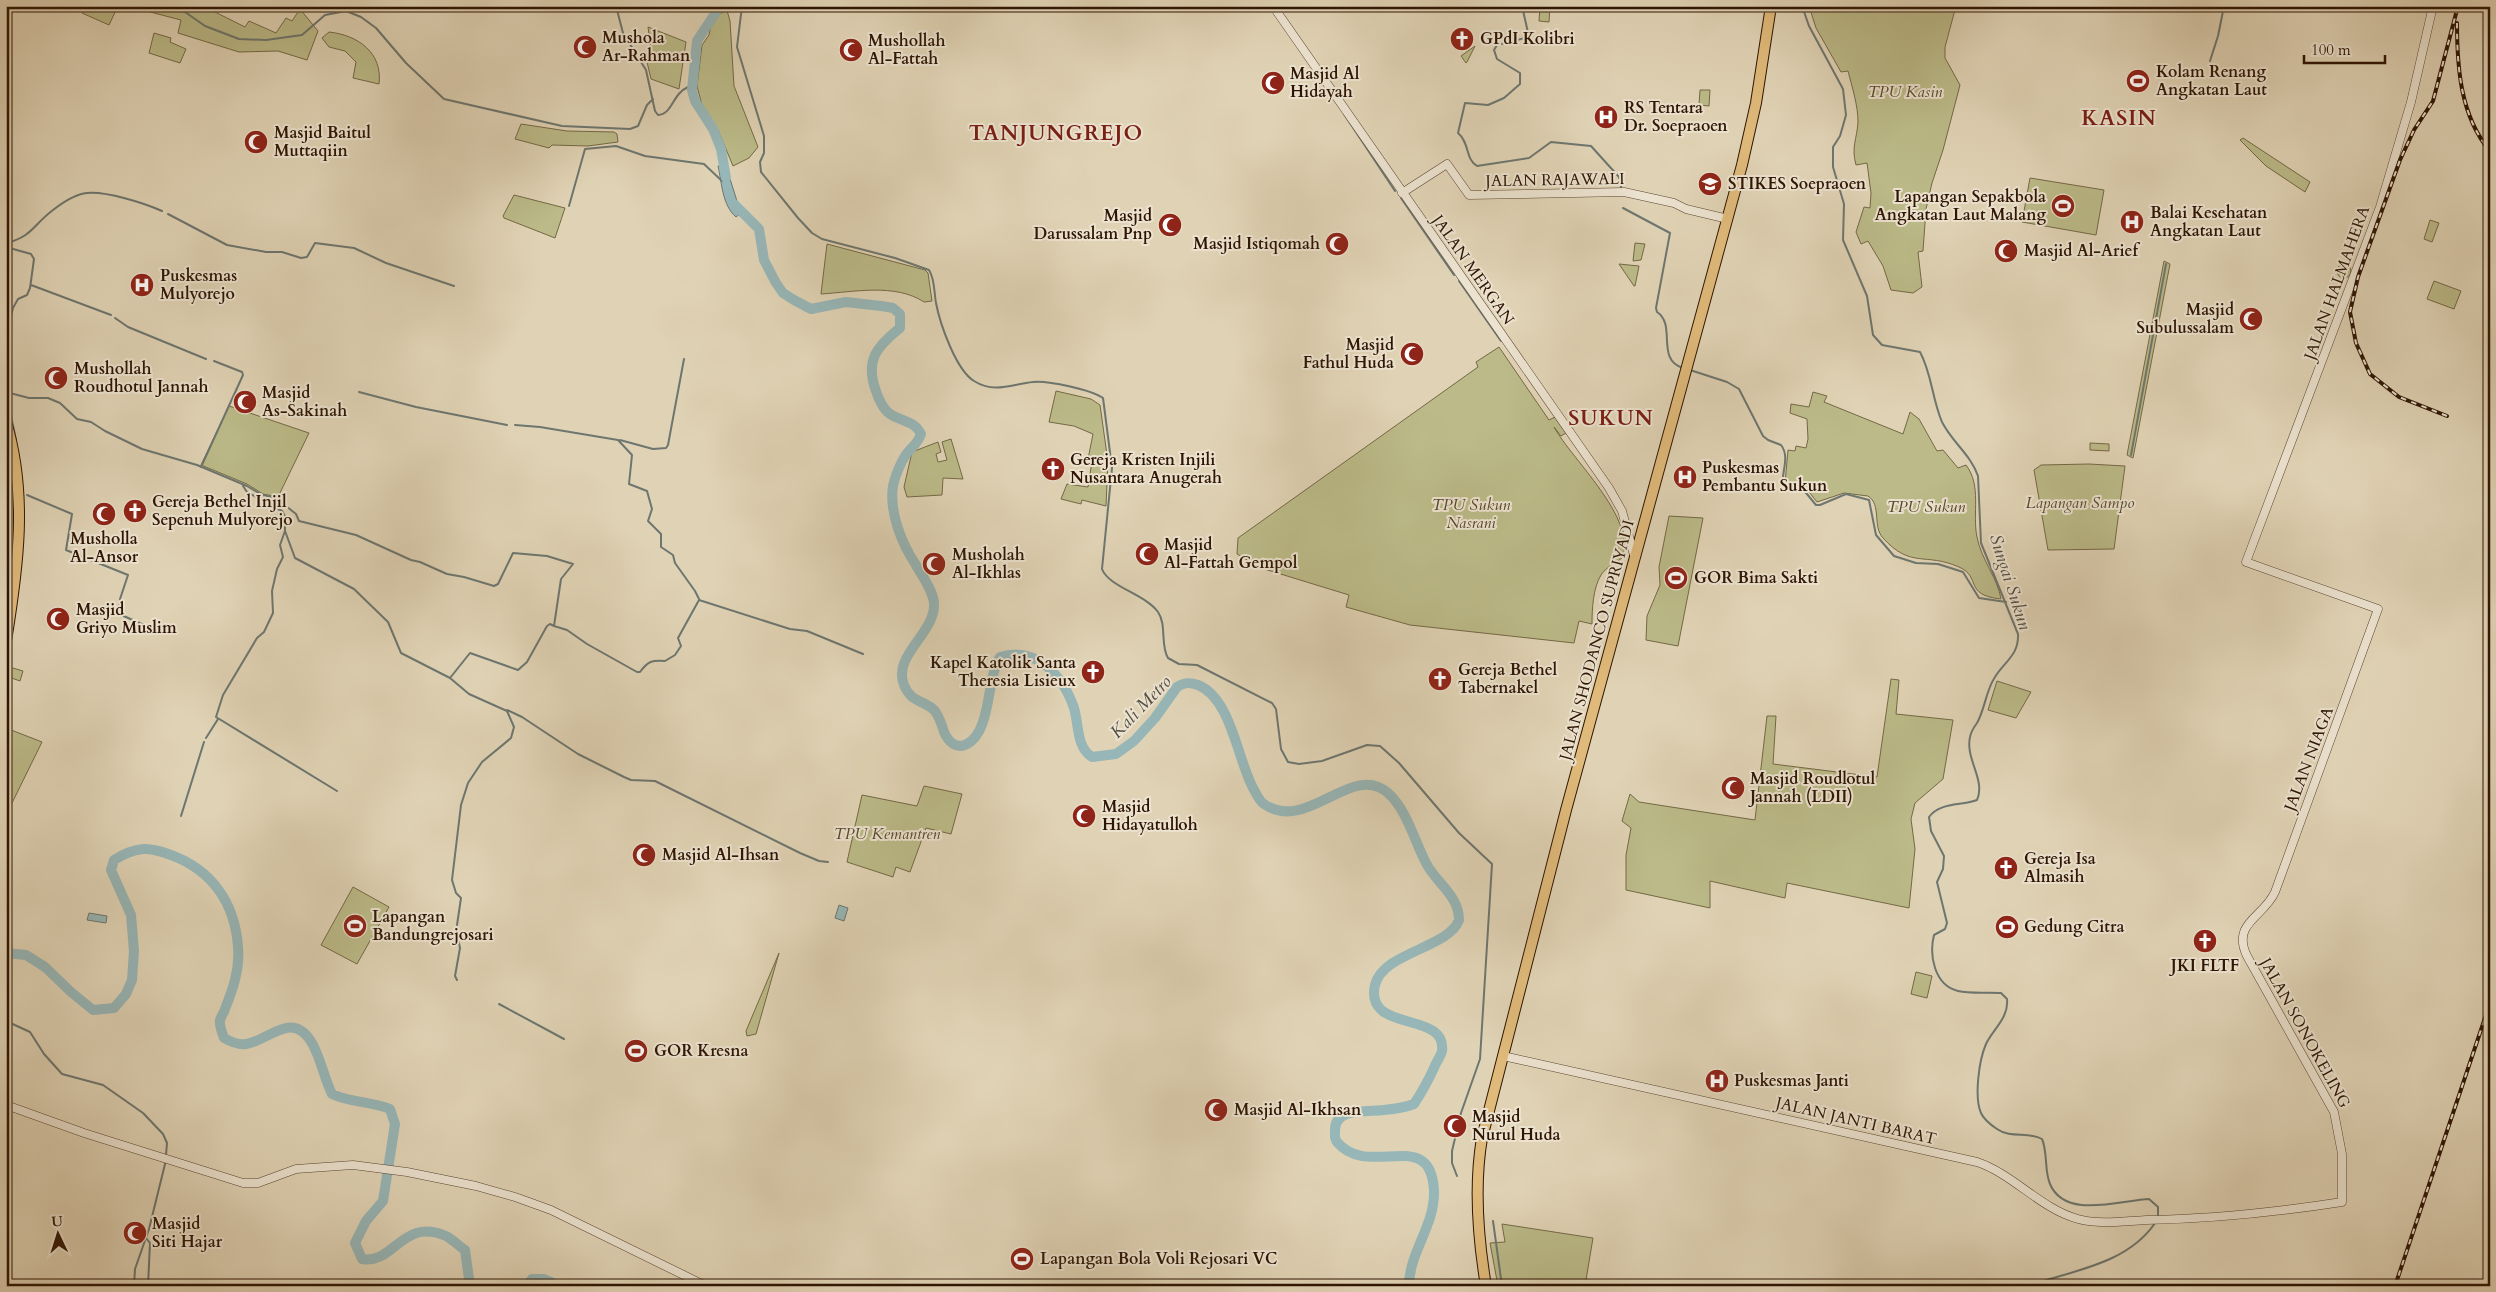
<svg xmlns="http://www.w3.org/2000/svg" width="2496" height="1292" font-family="Cardo,serif">
  <rect width="100%" height="100%" fill="#e0d3b5"/>
  <filter id="stains"><feTurbulence type="fractalNoise" baseFrequency=".004" numOctaves="4"/><feColorMatrix values="0 0 0 0 .2 0 0 0 0 .09 0 0 0 0 .02 0 0 0 .5 -.17"/></filter>
  <radialGradient id="worn" r=".72"><stop offset=".6" stop-color="#630" stop-opacity="0"/><stop offset="1" stop-color="#630" stop-opacity=".3"/></radialGradient>
  <!-- green -->
  <path fill="#bbba88" stroke="#746846" d="M85,6h33l-9,19 -27,-12z
    M127,6h76l42,21 4,-6 27,12 10,-15 6,3 8,-12 18,22 -11,29 -29,-9 -39,1 -61,-19 3,-13z
    M1540,6h10l-1,16 -10,-1z
    M1809,6h147l-11,41v11l15,27 -17,65 -11,33 -6,26 -3,42 -5,1 4,35 -9,6 -22,-3 -8,-24 -15,-25 -7,3 -5,-12 8,-25 6,1 1,-15 -4,-30 -11,2c-5,-18 1,-26 2,-43 0,-17 -6,-35 -10,-51l-7,1 -25,-44z
    M726,7l4,14 4,65 24,61 -9,11 -16,8 -15,-36 -16,-25 -5,-19 5,-41 7,-10 4,-19 9,-3z
    M648,27l38,15 -7,47 -28,-10 -4,-17 5,-4z
    M329,32c29,3 54,21 50,52l-26,-6 3,-16 -11,-11 -16,-4 -7,-9z
    M154,33l17,5 -1,4 16,7 -6,14 -31,-10z
    M1475,46l-8,16 -1,1 -5,-7z
    M1700,90h10l-1,16 -10,-1z
    M521,124l46,7 47,1 3,2 1,8 -30,4 -36,-1 -3,3 -34,-9z
    M2243,138l67,44 -5,10 -39,-26 -26,-26z
    M2030,178l74,12 -8,45 -74,-13z
    M514,195l51,13 -10,30 -51,-20 -1,-2z
    M2430,220l9,3 -7,19 -8,-3z
    M1635,243l10,1 -4,16 -8,1z
    M827,244l98,26 3,3 4,28 -8,1c-29,-19 -70,-10 -103,-8z
    M2164,261l6,3 -37,194 -6,-3z
    M1619,264l20,2 -4,20h-1z
    M2337 271a7 7 0 1 1 14 0a7 7 0 1 1-14 0Z
    M2434,281l27,10 -7,18 -27,-10z
    M1499,347l50,73 6,-3 11,16 -5,3 -7,-9c19,34 81,89 69,130 -7,6 -17,10 -22,18 -8,13 -9,34 -9,49l-13,-3 -5,22 -164,-18 -64,-18 3,-12 -88,-27 -24,-14 1,-16 240,-171 -2,-5z
    M1056,391l35,8 9,6 8,57 -2,44 -24,-6 -1,4 -20,-5 6,-15 21,3 4,-26 -4,-2 5,-25 -19,-8 -25,-4z
    M1813,392l14,4 -3,6 79,32 7,-22 9,7 18,32 6,-1 15,18 8,-3c16,21 6,48 11,72 4,22 21,42 24,62 -38,-4 -19,-22 -42,-32 -34,-15 -48,2 -76,-29 -11,-12 -1,-33 -15,-42l-24,-3 -27,9 -12,-15 -20,-4 3,-33 7,1 1,-5 10,2 2,-9 -1,-20 -17,-6 1,-9 18,3z
    M229,406l80,27 -31,64 -15,-3 -16,-10 -46,-19z
    M951,439l12,40 -20,-1 -1,17 -35,2 -3,-10 8,-35 26,-10 3,10 -5,2 2,8 9,-2 -5,-18z
    M2090,443l19,1v7l-19,-1z
    M2089,464l36,2 -11,83 -66,1 -14,-80 7,-5z
    M1669,516l34,2 -25,128 -32,-6 1,-24 13,-31 -1,-18z
    M6,666l17,5 -3,10 -14,-5z
    M1891,679l8,1 -3,34 57,6 -10,59 -28,24 -4,16 4,30 -6,59 -122,-25 -2,15 -75,-17v27l-84,-18v-35l5,-27 -9,-7 8,-27 9,8 116,18 12,-104h9l-3,48 104,13z
    M1997,681l34,11 -15,26 -28,-8z
    M6,728l36,14 -31,63 -5,4z
    M924,786l38,8 -11,40 -25,-6 -16,44 -14,-5 -3,10 -46,-15 15,-67 55,11z
    M353,887l36,20 -32,57 -36,-19z
    M779,953l-23,81 -9,2 -1,-5z
    M1916,972l16,4 -5,22 -16,-4z
    M1502,1224l91,14 -8,48h-87l-8,-43 15,-1z
    M1021,1250l8,2 -5,16 -8,-2z"/>
  <!-- water -->
  <path fill="#97b6b7" stroke="#6d766f" d="M2131,72l18,11 -5,7 -17,-11z
    M718,166h8l11,35 8,9 -9,7c-14,-12 -14,-34 -18,-51z
    M839,905l9,3 -4,13 -9,-3z
    M89,913l18,3 -1,7 -19,-3z"/>
  <g fill="none" stroke-linecap="round" stroke-linejoin="round">
    <!-- stream -->
    <path stroke="#6d766f" stroke-width="2" d="M163,6l22,6 20,14 34,13 27,1 36,-5 23,-20 21,-4 15,6 15,11 30,35 38,36 118,27 68,3 8,-3 9,-21 6,-6
      M616,6l7,27 23,37 9,41 3,4c15,-1 14,-21 30,-28l4,3
      M742,6l-5,41 27,89v17l-4,9 1,10 37,46 14,15 10,6 73,19 34,12c6,9 5,23 7,33 4,21 20,67 38,78 21,13 38,3 59,1 14,-2 59,8 70,16l9,70 -10,101c7,18 43,25 56,43 9,13 2,33 10,46l11,6 18,1 75,38 4,6 5,40 7,13 11,2 23,-3 45,-16 13,1 19,17 60,70 33,31 -12,195 -19,54 -9,38v12l5,13
      M1522,6l7,31 -32,8 -3,5 3,9 23,14v11l-16,14 -16,7 -23,-2 -7,30c12,10 7,26 19,33l52,-8 22,-16 40,4 28,31 2,10
      M1802,6l7,20 34,63 3,26 -6,21 -7,11v20l11,37 -1,36 24,56 6,39 9,10 38,7c12,22 12,47 22,70 10,20 29,33 36,54l3,67 37,91c1,21 -13,27 -23,43 -9,13 -10,32 -18,46 -3,4 -6,9 -7,14 -5,22 16,43 7,63 -16,6 -37,2 -48,17l2,14 13,25 -1,13 -6,13 10,41 -2,6 -11,6c-5,20 0,50 24,56 13,3 29,1 43,2l6,6c2,19 -14,30 -21,45 -7,16 -12,53 -5,69 3,7 10,12 16,16 14,10 31,2 45,10 6,14 2,31 8,45 15,36 71,16 99,15l9,8v10
      M2210,61l8,-25 6,-30
      M1344,114l51,77
      M1401,198l53,77
      M569,206l16,-57 31,-3 29,10 59,8 18,17 2,-1
      M1623,208l47,25 -14,75 1,4c20,13 -2,47 26,56
      M168,214l59,31 39,7h16l19,6 6,-1 8,-14 39,5 32,15 68,23
      M6,243c26,-6 27,-18 47,-33 9,-7 22,-16 34,-17 19,-2 57,10 75,18
      M6,247l25,7 3,5 -4,29 -3,7 -9,4 -5,9 -7,30
      M1459,281l42,60
      M31,285l80,30
      M115,318l13,9 78,32
      M1690,370l37,12 12,7 24,47 5,4 13,5c11,14 -4,34 5,42l16,1 14,17h4l26,-11 23,6 7,35 18,21 22,7 22,1 25,8 16,26 27,4
      M6,392l23,6h19l12,5 17,16 14,3 14,9 37,18 55,16 50,21 15,9 14,3 20,16 3,7 57,14 55,25 9,2 27,12 17,3 30,9 4,-2 15,-31 34,3 26,8 -12,15 -7,47 13,4 20,14 50,28h3c8,-11 12,-12 25,-11l10,-6 6,-9 -3,-8 21,-38 91,29 17,2 56,23
      M359,392l57,15 91,18
      M6,406l4,5 6,29
      M515,425l25,2 78,13 14,15 -3,29 18,7 5,18 -4,12 13,13v13l12,8 2,8 20,28 4,8
      M620,440l33,9 13,-1 2,-3 16,-86
      M2131,455l35,-191
      M201,467l42,-92 -1,-3 -28,-11
      M243,486l4,6 35,19 3,5v15l-5,14 3,12 -6,12 -5,22 1,22 -9,19 -7,6 -34,57 -7,22 121,74
      M27,495l45,19 -6,36 62,25 -8,24 -1,15 32,14
      M285,531l10,27 59,31 34,33 13,31 49,25 19,16 38,17 7,16 -3,11 -29,24 -14,21 -7,22 -9,75 4,13 5,5 -4,27
      M450,678l20,-25 48,17 9,-8 20,-36 3,-2 4,2
      M507,710l15,7 56,37 46,23 7,3 24,1 145,72 19,8 9,1
      M206,738l12,-19
      M181,816l23,-74
      M457,980l-2,-4 5,-28 -3,-14
      M499,1004l65,35
      M6,1021l24,11 14,22 18,20 41,11 40,28 20,21 4,9 -1,12
      M1493,1221l9,65
      M146,1238l4,5 -2,43
      M134,1286l1,-17 14,-40 17,-69
      M2038,1286l5,-5c40,-12 87,-21 112,-58"/>
    <!-- river -->
    <path stroke="#97b6b7" stroke-width="10" d="M720,6l-23,35 -5,49 3,11 18,28 8,20 5,29
      M734,204l25,25 5,31 12,23 7,10 11,7 17,9 35,-7 35,4 12,2 7,6v14c-24,19 -35,33 -24,63 2,7 7,18 14,23 12,8 24,6 31,20 -3,9 -7,11 -13,18 -6,7 -13,24 -15,34 -4,27 9,58 23,79 6,11 17,25 18,38 2,30 -42,52 -30,82 7,18 21,15 31,26 4,6 7,14 9,21 4,9 12,18 23,12 25,-13 19,-66 33,-87 37,-11 63,19 74,51 5,16 2,39 18,49l24,-3 18,-13 21,-23 22,-31c7,-5 13,-5 21,-2 33,13 39,73 55,103 3,5 6,13 11,16 43,30 88,-43 124,-11 19,17 26,47 38,70 10,20 33,32 33,57 -10,28 -76,32 -84,65 -11,49 72,25 67,66 -1,5 -6,11 -8,17 -6,13 -12,24 -20,36 -10,4 -20,5 -30,6 -16,2 -50,-3 -49,21 0,5 -1,7 2,11 32,38 94,-17 97,49 1,35 -25,61 -25,95
      M6,953l20,2 19,12 26,25 22,18 21,-2 12,-14 6,-14 2,-29 -3,-36 -20,-45 3,-10c21,-13 33,-14 57,-5 41,15 64,48 67,92 2,22 -5,42 -13,62 -1,4 -4,7 -5,11 -1,6 2,12 4,18 7,4 14,7 22,6 23,-3 46,-35 66,-1 9,16 12,35 20,51 19,9 39,7 58,15l5,15 -12,77 -17,20 -11,22 7,16c32,6 40,-42 84,-23 6,3 13,10 19,14l5,36
      M527,1286l5,-7h12l7,3 1,4"/>
    <!-- minor casing -->
    <g stroke="#5a4430" stroke-width="9">
      <path id="minor" d="M1273,6l336,482 13,23 12,44
        M1402,193l45,-29 22,31 155,-3 50,11 12,6 42,10
        M1503,1056l474,106c36,12 64,47 101,57 22,6 46,2 68,1 66,-1 131,-8 196,-18v-48l-8,-42 -87,-156c-16,-33 17,-39 28,-64l103,-283 -132,-47 134,-355 31,-105 22,-96
        M6,1105l78,28 159,50h15l38,-14 57,-4 54,7 69,14 39,11 36,13 155,76"/>
    </g>
    <!-- major casing -->
    <g stroke="#2e1503" stroke-width="12">
      <path id="major" d="M6,422c22,72 12,146 0,219
        M1486,1286c-8,-48 -12,-101 -4,-148l84,-328 176,-645 14,-62 15,-97"/>
    </g>
    <!-- minor -->
    <use href="#minor" stroke="#ebe2cf" stroke-width="8"/>
    <!-- major -->
    <use href="#major" stroke="#e0ba7a" stroke-width="10"/>
    <!-- rail casing -->
    <g stroke="#2e1503" stroke-width="4">
      <path id="rail" d="M2457,23c0,43 3,93 33,128
        M2447,416l-48,-19 -29,-23 -14,-31 -6,-31 8,-35 42,-117 14,-30 19,-29 25,-95
        M2395,1286l95,-283"/>
    </g>
    <!-- rail -->
    <use href="#rail" stroke="#ebe2cf" stroke-width="2" stroke-dasharray="5.5" stroke-linecap="butt"/>
  </g>
  <!-- icons -->
  <defs>
    <g id="church-disc" transform="scale(1.25)"><circle r="9.5" fill="#8f2418" stroke="#ebe2cf"/><path d="M-1.2-6h2.4v3.5h3.3v2.4h-3.3V6h-2.4V-.1h-3.3v-2.4h3.3Z" fill="#fff"/></g>
    <g id="mosque-disc" transform="scale(1.25)"><circle r="9.5" fill="#8f2418" stroke="#ebe2cf"/><path d="M3.5-4.9A6 6 0 1 0 3.5 4.9A5 5 0 1 1 3.5-4.9Z" fill="#fff"/></g>
    <g id="stadium-disc" transform="scale(1.25)"><circle r="9.5" fill="#8f2418" stroke="#ebe2cf"/><path d="M0-5a6.5 5 0 1 0 0 10a6.5 5 0 1 0 0-10ZM-3.5-1.8h7v3.6h-7Z" fill="#fff"/></g>
    <g id="hospital-disc" transform="scale(1.25)"><circle r="9.5" fill="#8f2418" stroke="#ebe2cf"/><path d="M-5-5h3v3.5h4V-5h3V5h-3V1.5h-4V5h-3Z" fill="#fff"/></g>
    <g id="university-disc" transform="scale(1.25)"><circle r="9.5" fill="#8f2418" stroke="#ebe2cf"/><path d="M0-5L7-2L0 1L-7-2ZM-4 1L0 2.5L4 1V4Q0 6-4 4Z" fill="#fff"/></g>
  </defs>
  <g fill-rule="evenodd">
    <use href="#church-disc" x="1462" y="39"/>
    <use href="#mosque-disc" x="585" y="47"/>
    <use href="#mosque-disc" x="851" y="50"/>
    <use href="#stadium-disc" x="2138" y="81"/>
    <use href="#mosque-disc" x="1273" y="83"/>
    <use href="#hospital-disc" x="1606" y="117"/>
    <use href="#mosque-disc" x="256" y="142"/>
    <use href="#university-disc" x="1710" y="184"/>
    <use href="#stadium-disc" x="2063" y="206"/>
    <use href="#hospital-disc" x="2132" y="222"/>
    <use href="#mosque-disc" x="1170" y="225"/>
    <use href="#mosque-disc" x="1337" y="244"/>
    <use href="#mosque-disc" x="2006" y="251"/>
    <use href="#hospital-disc" x="142" y="285"/>
    <use href="#mosque-disc" x="2251" y="319"/>
    <use href="#mosque-disc" x="1412" y="354"/>
    <use href="#mosque-disc" x="56" y="378"/>
    <use href="#mosque-disc" x="245" y="402"/>
    <use href="#church-disc" x="1053" y="469"/>
    <use href="#hospital-disc" x="1685" y="477"/>
    <use href="#church-disc" x="135" y="511"/>
    <use href="#mosque-disc" x="104" y="514"/>
    <use href="#mosque-disc" x="1147" y="554"/>
    <use href="#mosque-disc" x="934" y="564"/>
    <use href="#stadium-disc" x="1676" y="578"/>
    <use href="#mosque-disc" x="58" y="619"/>
    <use href="#church-disc" x="1093" y="672"/>
    <use href="#church-disc" x="1440" y="679"/>
    <use href="#mosque-disc" x="1733" y="788"/>
    <use href="#mosque-disc" x="1084" y="816"/>
    <use href="#mosque-disc" x="644" y="855"/>
    <use href="#church-disc" x="2006" y="868"/>
    <use href="#stadium-disc" x="355" y="926"/>
    <use href="#stadium-disc" x="2007" y="927"/>
    <use href="#church-disc" x="2205" y="941"/>
    <use href="#stadium-disc" x="636" y="1051"/>
    <use href="#hospital-disc" x="1717" y="1081"/>
    <use href="#mosque-disc" x="1216" y="1110"/>
    <use href="#mosque-disc" x="1455" y="1126"/>
    <use href="#mosque-disc" x="135" y="1233"/>
    <use href="#stadium-disc" x="1022" y="1259"/>
  </g>
  <g text-anchor="middle" dominant-baseline="central" stroke-width="4" stroke-linejoin="round" paint-order="stroke">
    <!-- poi labels -->
    <g font-size="16" font-weight="bold" fill="#2e1503" stroke="#ebe2cf" text-anchor="start">
      <text x="602" y="38">Mushola<tspan x="602" dy="18">Ar-Rahman</tspan></text>
      <text x="1480" y="39">GPdI Kolibri</text>
      <text x="868" y="41">Mushollah<tspan x="868" dy="18">Al-Fattah</tspan></text>
      <text x="2156" y="72">Kolam Renang<tspan x="2156" dy="18">Angkatan Laut</tspan></text>
      <text x="1290" y="74">Masjid Al<tspan x="1290" dy="18">Hidayah</tspan></text>
      <text x="1624" y="108">RS Tentara<tspan x="1624" dy="18">Dr. Soepraoen</tspan></text>
      <text x="274" y="133">Masjid Baitul<tspan x="274" dy="18">Muttaqiin</tspan></text>
      <text x="1728" y="184">STIKES Soepraoen</text>
      <text x="2046" y="197" text-anchor="end">Lapangan Sepakbola<tspan x="2046" dy="18">Angkatan Laut Malang</tspan></text>
      <text x="2150" y="213">Balai Kesehatan<tspan x="2150" dy="18">Angkatan Laut</tspan></text>
      <text x="1152" y="216" text-anchor="end">Masjid<tspan x="1152" dy="18">Darussalam Pnp</tspan></text>
      <text x="1320" y="244" text-anchor="end">Masjid Istiqomah</text>
      <text x="2024" y="251">Masjid Al-Arief</text>
      <text x="160" y="276">Puskesmas<tspan x="160" dy="18">Mulyorejo</tspan></text>
      <text x="2234" y="310" text-anchor="end">Masjid<tspan x="2234" dy="18">Subulussalam</tspan></text>
      <text x="1394" y="345" text-anchor="end">Masjid<tspan x="1394" dy="18">Fathul Huda</tspan></text>
      <text x="74" y="369">Mushollah<tspan x="74" dy="18">Roudhotul Jannah</tspan></text>
      <text x="262" y="393">Masjid<tspan x="262" dy="18">As-Sakinah</tspan></text>
      <text x="1070" y="460">Gereja Kristen Injili<tspan x="1070" dy="18">Nusantara Anugerah</tspan></text>
      <text x="1702" y="468">Puskesmas<tspan x="1702" dy="18">Pembantu Sukun</tspan></text>
      <text x="152" y="502">Gereja Bethel Injil<tspan x="152" dy="18">Sepenuh Mulyorejo</tspan></text>
      <text x="104" y="539" text-anchor="middle">Musholla<tspan x="104" dy="18">Al-Ansor</tspan></text>
      <text x="1164" y="545">Masjid<tspan x="1164" dy="18">Al-Fattah Gempol</tspan></text>
      <text x="952" y="555">Musholah<tspan x="952" dy="18">Al-Ikhlas</tspan></text>
      <text x="1694" y="578">GOR Bima Sakti</text>
      <text x="76" y="610">Masjid<tspan x="76" dy="18">Griyo Muslim</tspan></text>
      <text x="1076" y="663" text-anchor="end">Kapel Katolik Santa<tspan x="1076" dy="18">Theresia Lisieux</tspan></text>
      <text x="1458" y="670">Gereja Bethel<tspan x="1458" dy="18">Tabernakel</tspan></text>
      <text x="1750" y="779">Masjid Roudlotul<tspan x="1750" dy="18">Jannah (LDII)</tspan></text>
      <text x="1102" y="807">Masjid<tspan x="1102" dy="18">Hidayatulloh</tspan></text>
      <text x="662" y="855">Masjid Al-Ihsan</text>
      <text x="2024" y="859">Gereja Isa<tspan x="2024" dy="18">Almasih</tspan></text>
      <text x="372" y="917">Lapangan<tspan x="372" dy="18">Bandungrejosari</tspan></text>
      <text x="2024" y="927">Gedung Citra</text>
      <text x="2205" y="966" text-anchor="middle">JKI FLTF</text>
      <text x="654" y="1051">GOR Kresna</text>
      <text x="1734" y="1081">Puskesmas Janti</text>
      <text x="1234" y="1110">Masjid Al-Ikhsan</text>
      <text x="1472" y="1117">Masjid<tspan x="1472" dy="18">Nurul Huda</tspan></text>
      <text x="152" y="1224">Masjid<tspan x="152" dy="18">Siti Hajar</tspan></text>
      <text x="1040" y="1259">Lapangan Bola Voli Rejosari VC</text>
    </g>
    <!-- park labels -->
    <g font-size="16" font-style="italic" fill="#58472b" stroke="#ebe2cf">
      <text x="1905" y="92">TPU Kasin</text>
      <text x="2080" y="503">Lapangan Sampo</text>
      <text x="1471" y="505">TPU Sukun<tspan x="1471" dy="18">Nasrani</tspan></text>
      <text x="1926" y="507">TPU Sukun</text>
      <text x="887" y="834">TPU Kemantren</text>
    </g>
    <!-- street labels -->
    <g font-size="16" fill="#2e1503" stroke="#ebe2cf">
      <text transform="translate(1555 180) rotate(-1)">JALAN RAJAWALI</text>
      <text transform="translate(1473 270) rotate(55)">JALAN MERGAN</text>
      <text transform="translate(2337 283) rotate(-70)">JALAN HALMAHERA</text>
      <text transform="translate(1597 640) rotate(-75)">JALAN SHODANCO SUPRIYADI</text>
      <text transform="translate(2309 759) rotate(-69)">JALAN NIAGA</text>
      <text transform="translate(2305 1033) rotate(61)">JALAN SONOKELING</text>
      <text transform="translate(1856 1121) rotate(13)">JALAN JANTI BARAT</text>
    </g>
    <!-- water labels -->
    <g font-size="18" font-style="italic" fill="#534d42" stroke="#ebe2cf">
      <text transform="translate(2010 582) rotate(72)">Sungai Sukun</text>
      <text transform="translate(1141 707) rotate(-46)">Kali Metro</text>
    </g>
    <!-- district labels -->
    <g font-size="21" font-weight="bold" letter-spacing="1" fill="#7a1f14" stroke="#ebe2cf">
      <text x="2119" y="118">KASIN</text>
      <text x="1056" y="133">TANJUNGREJO</text>
      <text x="1611" y="418">SUKUN</text>
    </g>
  </g>
  <!-- margin -->
  <rect width="2496" height="1292" fill="none" stroke="#e0d3b5" stroke-width="25"/>
  <rect x="8" y="8" width="2481" height="1277" fill="none" stroke="#2e1503" stroke-width="2.5"/>
  <rect x="12" y="12" width="2471" height="1267" fill="none" stroke="#2e1503"/>
  <!-- north arrow -->
  <g transform="translate(58 1234) rotate(356)" stroke="#ebe2cf" stroke-width="4" paint-order="stroke">
  <path d="M0-4L9 19L0 12L-9 19Z" fill="#2e1503"/>
  <text y="-8" font-size="14" font-weight="bold" text-anchor="middle" fill="#2e1503">U</text>
  </g>
  <!-- scale -->
  <path d="M2304 55v8h81v-8" fill="none" stroke="#2e1503" stroke-width="2.5"/>
  <text x="2311" y="55" font-size="15" fill="#2e1503" stroke="#ebe2cf" stroke-width="4" paint-order="stroke">100 m</text>
  <rect width="100%" height="100%" filter="url(#stains)"/>
  <rect width="100%" height="100%" fill="url(#worn)"/>
</svg>
